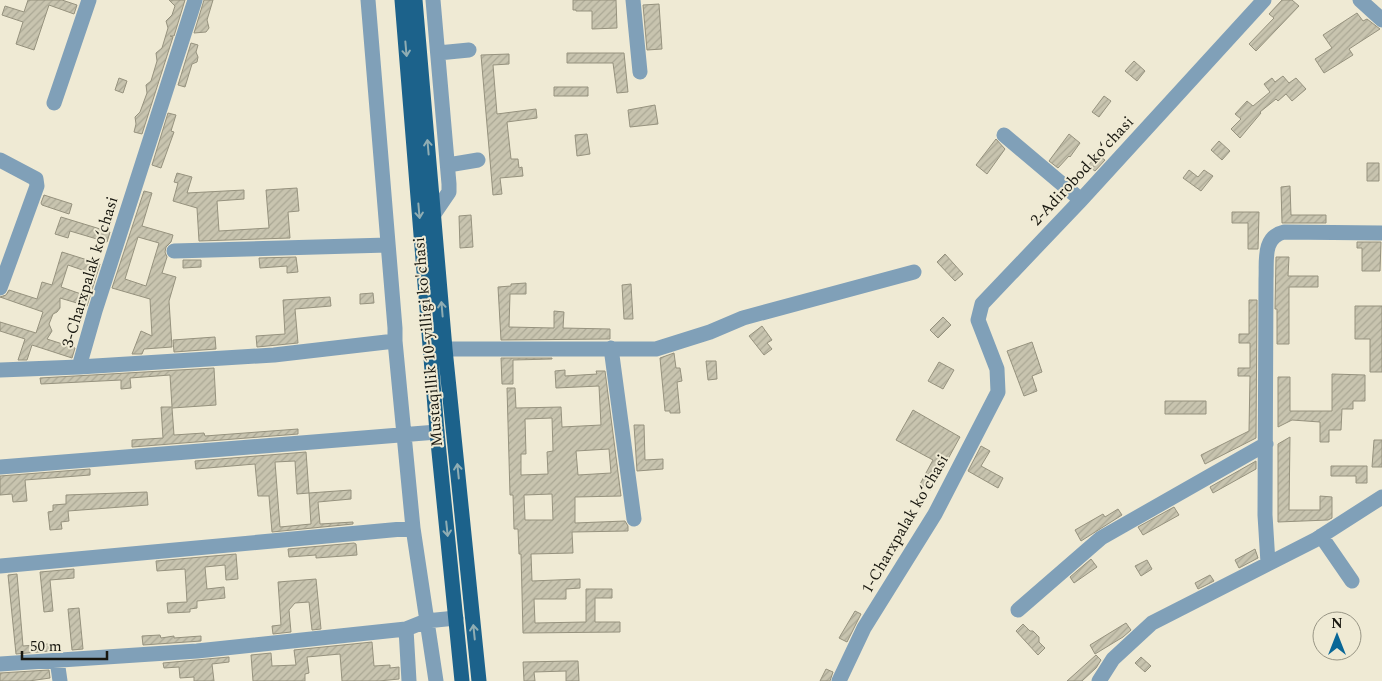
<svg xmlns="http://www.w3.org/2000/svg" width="1382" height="681" font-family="Spectral,serif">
  <defs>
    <pattern id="building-hatch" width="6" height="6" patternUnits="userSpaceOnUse" patternTransform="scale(1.25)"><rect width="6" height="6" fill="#c8c4af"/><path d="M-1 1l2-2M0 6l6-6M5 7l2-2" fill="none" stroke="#aba895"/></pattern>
  </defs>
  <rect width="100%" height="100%" fill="#efead4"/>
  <!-- building -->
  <path fill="url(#building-hatch)" stroke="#96927e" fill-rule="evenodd" d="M28,0h34l15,5 -3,9 -25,-9 -15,45 -18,-6 7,-22 -21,-7 3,-9 19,6z
    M169,0h16l-11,36h-4l3,1 -31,97 -8,-2 2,-8 -1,-7 5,-5 7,-19 -1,-8 5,-4 6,-20 -1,-8 6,-5 6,-20 -2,-7 6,-6 3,-9z
    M204,0h9l-6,20 2,8 -3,4 -12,1z
    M573,0h43l1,28 -25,1v-18h-16v-1h-3z
    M1282,0h10l7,6 -43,45 -7,-7 25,-26 -5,-4z
    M659,4l3,45 -15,1 -4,-45z
    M1357,13l6,8 4,-2 13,10 -31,20 4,6 -29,18 -9,-14 17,-11 -9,-13z
    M191,43l7,2 -2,7 2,5 -1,5 -5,2 -7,23 -7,-2z
    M567,53h57l4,39 -11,1 -4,-30h-46z
    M509,54v10l-16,1 4,49 39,-5 1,9 -30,4 4,37h7l1,9 3,-1 1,9 -23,2 2,16 -9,1 -12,-140z
    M1134,61l11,10 -8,10 -12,-10z
    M1283,76l6,7 7,-5 10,11 -14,12 -6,-7 -8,7 -2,-2 -16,13 1,1 -21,25 -9,-9 10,-10 -6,-5 12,-13 6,5 17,-14 -6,-8 8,-6 3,4z
    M119,78l8,3 -4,12 -8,-3z
    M554,87h34v9h-34z
    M1104,96l7,5 -12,16 -7,-5z
    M655,105l3,19 -28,3 -2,-17z
    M168,113l8,2 -5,16 3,1 -13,36 -9,-3z
    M587,134l3,20 -13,2 -2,-21z
    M1069,134l11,9 -10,14 -1,-1 -11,12 -9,-7z
    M996,139l9,10 -18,25 -11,-9z
    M1219,141l11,10 -8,9 -11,-10z
    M1097,155l8,5 -10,11 -7,-5z
    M1367,163h12v18h-12z
    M1189,170l9,7 6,-7 9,6 -12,15 -18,-13z
    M177,173l15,4 -5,16 57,-3v9l-27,2 2,30 50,-3 -3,-38 31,-2 2,23 -11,1 2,26 -91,3 -2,-33 -24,-7 5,-18 -4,-1z
    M1290,186l1,29h35v8h-44l-1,-36z
    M144,191l8,2 -10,33 31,9 -2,7 -5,5 -1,5 2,5 -5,16 14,4 -7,24 3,46 -28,2 -2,5h-10l9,-23 11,5 -2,-37 -38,-11zM138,237l21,6 -13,43 -21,-7z
    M44,195l28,9 -3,10 -27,-9 -1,-2z
    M1232,212h27l-1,37h-10v-26h-16z
    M471,215l2,32 -13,1 -1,-32z
    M61,217l49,15 -3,10 -37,-11 -2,7 -13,-4z
    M1357,242h24l-1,29h-18v-23h-5z
    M62,252l38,12 -13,42 -27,-8v10l-3,4 -4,2 -4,10 3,7 -5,8 28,9 -3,10 -40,-13 -5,15h-9l7,-21 -25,-8v-9l36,11 7,-21 -43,-15 6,-2 3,-5 28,9 5,-17 10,3zM68,265l23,8 -7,22 -23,-8z
    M945,254l18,20 -8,7 -18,-19z
    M296,257l2,15 -11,1v-7l-27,2 -1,-10z
    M1276,257h13l-1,19h30v11h-29v57h-12v-35h-2z
    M183,260h18v7l-18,1z
    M526,283v11h-16l-1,33 45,1v-17l10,1 -1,16 47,1v10l-109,1 -3,-53 13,-1v-2z
    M631,284l2,35h-9l-2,-34z
    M373,293l1,10 -14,1v-10z
    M330,297l1,9 -36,3 3,34 -41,4 -1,-11 29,-2 -2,-34z
    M1249,300h8l-1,138 -51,26 -4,-9 48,-24 1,-55h-12v-8h12v-25h-11v-9h10z
    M1355,306h27v66h-12v-33h-15z
    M943,317l8,8 -13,13 -8,-8z
    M762,326l10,14 -5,3 5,6 -8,6 -15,-19z
    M215,337l1,12 -42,3 -1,-12z
    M1032,342l10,30 -10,4 5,15 -13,5 -17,-45z
    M674,353l2,15h4l2,13 -5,1 3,31h-10v-2h-5l-5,-53z
    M501,358h51v1l-39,1v24h-11z
    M706,361h10l1,18 -9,1z
    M939,362l15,8 -11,19 -15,-8z
    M214,368l2,37 -44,3 2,27 30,-2 1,3 93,-7v5l-166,13v-7l31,-2 -2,-31h11l-2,-32 -40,3 1,10 -10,1v-9l-80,4 -1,-6z
    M565,370v6l32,-2 -1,-3h9l16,125 -46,1v26l50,-2 3,5v5l-56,1 1,21 -42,1 1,27 48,-2v9l-14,1v10h-32l1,24 51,-1v-33h26v9h-17v24h25v10l-97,1 -2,-79h-2l-1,-25h-4l-1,-34h-3l-3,-107h8l1,20 45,-1 1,20 39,-2 -2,-39 -43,2 -1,-17zM552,418l1,33 -6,1 1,22 -27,1v-21h5l-1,-35zM609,449l2,24 -33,2 -2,-24zM552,494l1,26h-28l-1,-25z
    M1332,374l33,1v26h-12v8h-11l-1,21h-12v12h-9v-20l-28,-2 -14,7v-50h12v34h42z
    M1165,401h41v13h-41z
    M913,410l47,27 -29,53 -11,-6 13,-24 -37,-20z
    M634,425h10l1,35 18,-1v10l-26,2z
    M1290,437l-1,73h31v-14l12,1v21l-4,2 -50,2v-78z
    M1374,440h8v27h-10z
    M981,446l9,5 -9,15 22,12 -5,10 -30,-17z
    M306,452l3,41 42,-3v9l-33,3 2,22 33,-2v2l-81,8 -3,-36h-11l-3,-32 -59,5 -1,-8zM295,461l2,33 12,-1 2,31 -31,3 -5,-65z
    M1256,461v8l-43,24 -3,-6z
    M1331,466h36v17h-11v-7h-25z
    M90,469v6l-65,5 2,21 -14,1 -1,-8 -12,1v-19z
    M147,492l1,13 -80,6 1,10 -8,1 1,7 -12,1 -2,-18 5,-1v-6l13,-1v-9z
    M1174,507l5,8 -36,20 -5,-8z
    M1118,509l4,6 -41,26 -6,-11 28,-16 2,3z
    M354,543l2,1 1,11 -41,3v-3l-27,2 -1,-8z
    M1255,549l3,9 -19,10 -4,-8z
    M236,554l2,25 -12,1 -1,-15 -20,2 2,22 17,-2 1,11 -28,3v7l-7,1v3l-22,1 -1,-10 20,-1 -2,-33 -28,2 -1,-10z
    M1091,559l6,8 -23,16 -4,-6z
    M1147,560l5,9 -11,7 -6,-10z
    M74,569v9l-24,2 3,31 -9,1 -4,-40z
    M17,574l6,72 25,-2 1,7 -33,3 -8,-79z
    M1210,575l4,6 -16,8 -3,-6z
    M316,579l5,50 -9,1 -3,-28 -14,1 -6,7 2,22 -18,2 -1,-8 9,-1 -3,-43z
    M79,608l4,41 -11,1 -4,-41z
    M855,611l6,3 -14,28 -8,-4z
    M1126,623l5,7 -8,7 -28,17 -5,-9z
    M1023,624l7,7h3l6,6v5l6,6 -7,7 -22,-24z
    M160,635l1,3 13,-2v2l27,-2v5l-58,4 -1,-9z
    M372,642l2,24 16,-1v3l9,-1v12l-20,2h-37l-2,-27 -33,3 2,16 -4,1v7h-52l-2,-26 20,-2 1,13 24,-1 -2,-15z
    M1096,655l5,5 -5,8 -14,13h-15z
    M229,657v5l-17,2 2,17h-20v-4l-14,1 -1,-11 -15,1 -1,-5z
    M1141,657l10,9 -6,6 -10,-9z
    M572,661h6l1,20h-13v-10l-32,1 1,9h-11l-1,-19z
    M826,669l7,3 -3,9h-10z
    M49,670l1,8 -21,3h-29v-8z"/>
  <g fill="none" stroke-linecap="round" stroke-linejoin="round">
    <!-- minor -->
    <path stroke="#80a0b8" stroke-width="15" d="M195,0l-100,311 -16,56 195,-12 121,-14
      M368,0l27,328v13l18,187 23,153
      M433,0l16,184v8l-15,22
      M633,0l7,72
      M1360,0l22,20
      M438,53l31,-3
      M54,103l35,-103
      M1004,135l77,65
      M0,160l36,19 1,7 -37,102
      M448,165l30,-5
      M174,251l214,-6
      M611,348l23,171
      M432,349h224l54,-17 33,-14 171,-46
      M0,370l79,-3
      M0,467l437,-35
      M1321,536l31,45
      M1268,563l-3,-48 1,-236c1,-17 -4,-42 18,-47l98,1
      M0,566l413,-38
      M1018,610l83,-72 165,-94
      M406,629l3,52
      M57,660l3,21
      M0,664l197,-13 209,-22 20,-8 30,-3
      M839,681l25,-53 71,-114 63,-122 -1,-23 -19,-49 4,-16 99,-104 183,-200
      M1099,681l14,-22 39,-36 163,-83 67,-43"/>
    <!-- major -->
    <path stroke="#1c628b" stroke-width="15" d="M402,0l35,432 25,249
      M415,0l30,349 34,332"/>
  </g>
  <!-- one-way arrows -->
  <defs><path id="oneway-shaft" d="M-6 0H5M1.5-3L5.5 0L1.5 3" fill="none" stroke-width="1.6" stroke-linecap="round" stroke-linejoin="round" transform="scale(1.25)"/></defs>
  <g stroke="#90adb3">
    <use href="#oneway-shaft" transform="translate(406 49) rotate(85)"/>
    <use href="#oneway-shaft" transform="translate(428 147) rotate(-95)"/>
    <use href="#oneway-shaft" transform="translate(419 211) rotate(85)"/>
    <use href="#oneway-shaft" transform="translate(442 309) rotate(-95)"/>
    <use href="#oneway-shaft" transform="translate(458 471) rotate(-96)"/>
    <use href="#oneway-shaft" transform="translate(447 529) rotate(84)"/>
    <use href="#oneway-shaft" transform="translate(474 632) rotate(-96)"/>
  </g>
  <g text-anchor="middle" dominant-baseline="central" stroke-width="4" stroke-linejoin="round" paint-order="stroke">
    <!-- street labels -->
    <g font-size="16" fill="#18170f" stroke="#efead4">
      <text transform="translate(1082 171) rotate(-47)">2-Adirobod koʻchasi</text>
      <text transform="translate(90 272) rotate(-73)">3-Charxpalak koʻchasi</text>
      <text transform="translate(428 342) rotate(-95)">Mustaqillik 10-yilligi ko'chasi</text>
      <text transform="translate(905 524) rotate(-60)">1-Charxpalak koʻchasi</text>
    </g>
  </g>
  <!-- north arrow -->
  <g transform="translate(1337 636)"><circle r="24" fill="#efead4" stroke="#999685"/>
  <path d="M0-4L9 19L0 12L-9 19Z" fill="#096797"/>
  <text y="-8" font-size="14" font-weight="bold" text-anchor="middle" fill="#18170f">N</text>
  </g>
  <!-- scale -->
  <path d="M22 651v8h85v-8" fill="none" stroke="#18170f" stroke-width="2.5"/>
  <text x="30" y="651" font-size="15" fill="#18170f" stroke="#efead4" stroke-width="4" paint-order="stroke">50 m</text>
</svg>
